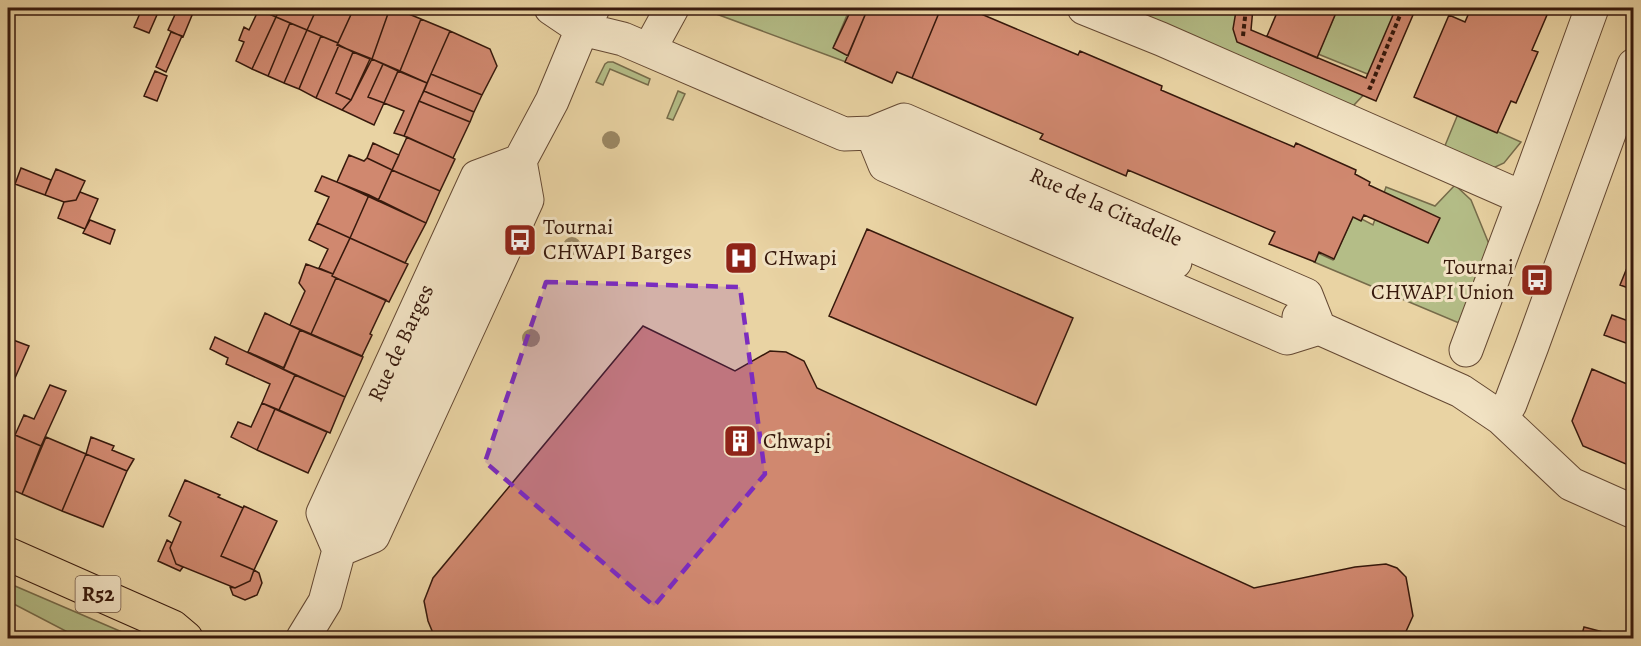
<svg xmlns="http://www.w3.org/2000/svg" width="1641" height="646" font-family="Alegreya,serif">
  <rect width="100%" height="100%" fill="#e9d3a3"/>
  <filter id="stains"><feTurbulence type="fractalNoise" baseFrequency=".00333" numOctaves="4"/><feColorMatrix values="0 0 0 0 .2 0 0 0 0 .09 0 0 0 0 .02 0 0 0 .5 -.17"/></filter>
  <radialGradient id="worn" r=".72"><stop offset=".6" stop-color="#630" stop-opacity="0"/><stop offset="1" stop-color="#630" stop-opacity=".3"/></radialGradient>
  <!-- green -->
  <path fill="#b4bd87" stroke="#766b4a" stroke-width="1.5" d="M700,8h150l-16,38 16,8 -4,8z
    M1127,8h116l2,9 -2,21 127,50 -17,18z
    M1338,8h65l-28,69 -57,-23z
    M608,62h5l37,17 -2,6 -38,-16 -7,16 -7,-3 9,-18z
    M678,91l7,3 -12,26 -6,-2z
    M1458,114l63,28 -17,21 -13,6 -47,-21z
    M1455,185l16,15 18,44 -30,79 -145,-61 4,-9 15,7 21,-45 19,10 13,-38 49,19z
    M8,583l128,55h-57l-71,-37z"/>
  <!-- building -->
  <path fill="#d0886f" stroke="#37190c" stroke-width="1.5" d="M134,8h26l-11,25 -15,-6 7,-16z
    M178,8h17l-12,29 -15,-7z
    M225,8h18l-3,6z
    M255,8h25l-4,9z
    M280,8h37l-10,22 -31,-13z
    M317,8h37l-16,35 -31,-13z
    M354,8h36l-18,51 -35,-14z
    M390,8h4l27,11 -21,52 -28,-12z
    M852,8h16l-20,48 -15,-8z
    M868,8h73l-29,70 -15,-6 -5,11 -47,-21z
    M941,8h26l111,47 2,-4 82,35 -1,4 133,57 2,-4 60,27 -1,4 15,8 -1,3 71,33 -12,25 -64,-28 -3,6 -8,-4 -19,42 -15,-7 -4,10 -46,-18 6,-12 -147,-62 -2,6 -86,-37 3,-5 -131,-56z
    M1235,8h18l-2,22 115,48 30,-70h20l-40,93 -139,-59 -4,-13 3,-18z
    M1279,8h59l-21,50 -50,-22z
    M1471,8h79l-18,42 6,2 -22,51 -5,-2 -14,32 -83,-36 35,-82 16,7z
    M259,9l17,8 -24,52 -16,-8 8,-19 -5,-2 5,-13 5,3z
    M276,17l14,6 -22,53 -16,-7z
    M421,19l29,12 -23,52 -27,-12z
    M290,23l17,7 -23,53 -16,-7z
    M307,30l14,6 -22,53 -15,-6z
    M450,31l40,18 7,17 -15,29 -51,-21z
    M171,32l11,4 -16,36 -10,-5z
    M321,36l17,7 -1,2h2l-23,53 -17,-9z
    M339,45l14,7 -17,41 15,7 -9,10 -26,-12z
    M353,52l17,7 -19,41 -15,-7z
    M372,59l11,5 -15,33 16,6 -10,22 -32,-15 9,-10z
    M383,64l15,7 -14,32 -16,-6z
    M155,71l12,5 -10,25 -13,-5z
    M398,71l29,12 -23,53 -10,-3 10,-22 -20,-8z
    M431,74l51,21 -8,17 -50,-21z
    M424,91l50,21 -4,10 -51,-21z
    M419,101l51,21 -17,36 -49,-22z
    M407,137l48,22 -15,32 -48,-21z
    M373,143l26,12 -7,15 -25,-12z
    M349,155l15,6 3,-3 25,12 -14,31 -41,-19z
    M21,168l30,12 -6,15 -30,-11z
    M56,169l29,12 -9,19 -12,2 -19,-7z
    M392,170l48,21 -14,32 -48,-22z
    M322,176l47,19 -19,43 -33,-15 12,-26 -14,-6z
    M80,192l18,7 -13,30 -27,-11 6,-16 12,-2z
    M369,195l57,28 -21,40 -55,-25z
    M90,220l25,10 -5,14 -27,-11z
    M317,223l33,15 -17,36 -14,-6 9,-19 -19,-9z
    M867,229l206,89 -37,87 -207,-89z
    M350,238l58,26 -19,38 -57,-26z
    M1633,253h1v37l-14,-5z
    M306,264l27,10 -1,2 4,2 -25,56 -21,-9 15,-34 -6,-8z
    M336,278l50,22 -16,34 2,1 -10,21 -51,-22z
    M265,313l35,17 -16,38 -36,-16z
    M1612,315l22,8v23l-30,-11z
    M643,326l92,45 35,-20 16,1 18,9 13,27 437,200 101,-21 31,-3 11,4 9,9 7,39 -10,22h-968l-7,-17 -4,-20 9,-23z
    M300,330l63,27 -18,40 -62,-28z
    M215,337l80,38 -16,35 -17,-7 8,-19 -44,-20 2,-6 -18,-9z
    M8,338l21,8 -21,48z
    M1592,369l42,18 -1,80 -50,-21 -11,-25z
    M295,375l50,22 -15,36 -51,-23z
    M50,385l16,6 -25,55 -26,-11 9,-20 10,4z
    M262,403l13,6 -18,41 -26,-13 7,-15 13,5z
    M275,409l52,23 -19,41 -51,-23z
    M8,432l33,14 -19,48 -14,-6z
    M46,437l40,17 -24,57 -40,-17z
    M91,437l23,9 -2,4 22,9 -7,12 -41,-17z
    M86,454l41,17 -24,56 -41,-16z
    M185,480l35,15 -2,2 25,11 -22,48 33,14 -4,11 -15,7 -59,-24 -6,-16 11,-26 -12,-6z
    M244,506l33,15 -23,49 -33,-14z
    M167,540l5,3 -2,5 6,16 7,3 -3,4 -22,-10z
    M254,570l5,3 3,10 -5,12 -12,5 -12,-5 -3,-8 5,1 15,-7z
    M1584,627l42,11h-45z"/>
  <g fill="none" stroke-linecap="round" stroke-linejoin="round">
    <!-- minor casing -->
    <g stroke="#644832" stroke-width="35">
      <path id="minor" d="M551,8l31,21 41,10 221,95 28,-1 32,-13 402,175 13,33
        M1084,8l77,31 362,159 -57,152
        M649,50l23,-42
        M872,133l303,129
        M872,133l13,32 402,173 32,-10
        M1523,198l69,-190
        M1299,317l20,11 142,63 40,27 70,66 63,28
        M1501,418l9,-14 22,-58 102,-281
        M339,550l-16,-37 154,-336 43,-16
        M339,550l34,-14 154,-336 -7,-39
        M303,638l22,-36 14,-52 166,-361 47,-88 30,-72 11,-21"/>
    </g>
    <!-- major casing -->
    <g stroke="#37190c" stroke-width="35">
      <path id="major" d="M8,554l165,73 13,11"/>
    </g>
    <!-- path -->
    <path stroke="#37190c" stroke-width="4" stroke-dasharray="4.5 3" stroke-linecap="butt" d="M1243,36l3,-28
      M1368,87l2,1 33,-80"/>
    <!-- minor -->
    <use href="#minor" stroke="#f1e2c3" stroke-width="33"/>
    <!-- major -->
    <use href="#major" stroke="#e9d3a3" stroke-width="33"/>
  </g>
  <!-- trees -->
  <g fill="#9b8864">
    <circle cx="611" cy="140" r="9"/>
    <circle cx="572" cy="246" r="9"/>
    <circle cx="531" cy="338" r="9"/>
  </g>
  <!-- marked area -->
  <path fill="#7b2cbf" fill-opacity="0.2" stroke="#7b2cbf" stroke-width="4.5" stroke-dasharray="12 8" stroke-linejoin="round" d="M546,282l194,5 25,187 -111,132 -169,-144z"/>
  <!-- icons -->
  <defs>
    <g id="bus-square" transform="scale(1.725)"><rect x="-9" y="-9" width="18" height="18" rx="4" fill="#8f2418" stroke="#f1e2c3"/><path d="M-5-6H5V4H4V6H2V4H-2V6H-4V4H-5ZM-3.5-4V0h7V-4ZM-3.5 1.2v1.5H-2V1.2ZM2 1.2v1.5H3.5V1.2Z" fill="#fff"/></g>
    <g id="hospital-square" transform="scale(1.725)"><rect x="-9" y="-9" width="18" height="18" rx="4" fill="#8f2418" stroke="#f1e2c3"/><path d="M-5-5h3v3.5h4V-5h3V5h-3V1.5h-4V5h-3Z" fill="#fff"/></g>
    <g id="building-square" transform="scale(1.725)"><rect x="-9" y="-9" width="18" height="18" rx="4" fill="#8f2418" stroke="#f1e2c3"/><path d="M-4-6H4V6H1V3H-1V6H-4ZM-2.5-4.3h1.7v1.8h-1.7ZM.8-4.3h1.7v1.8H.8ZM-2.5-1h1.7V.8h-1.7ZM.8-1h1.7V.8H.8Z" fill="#fff"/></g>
  </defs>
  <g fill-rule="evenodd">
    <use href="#bus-square" x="520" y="240"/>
    <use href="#hospital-square" x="741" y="258"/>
    <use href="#bus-square" x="1537" y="280"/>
    <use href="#building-square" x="740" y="441"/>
  </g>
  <g text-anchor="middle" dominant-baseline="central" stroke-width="6" stroke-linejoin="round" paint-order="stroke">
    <!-- shield labels -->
    <rect fill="#f1e2c3" stroke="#6f5543" stroke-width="1.5" x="75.5" y="576" width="45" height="36" rx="4.5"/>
    <g font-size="21" font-weight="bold" fill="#37190c">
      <text x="98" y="594">R52</text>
    </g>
    <!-- street labels -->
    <g font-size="22" fill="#37190c" stroke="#f1e2c3">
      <text transform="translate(1106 207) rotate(24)">Rue de la Citadelle</text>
      <text transform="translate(401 343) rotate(-65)">Rue de Barges</text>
    </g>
    <!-- poi labels -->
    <g font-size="22" fill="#37190c" stroke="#f1e2c3" text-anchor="start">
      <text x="543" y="227">Tournai<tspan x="543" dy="25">CHWAPI Barges</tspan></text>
      <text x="764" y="258">CHwapi</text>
      <text x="1514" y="267" text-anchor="end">Tournai<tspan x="1514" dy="25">CHWAPI Union</tspan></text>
      <text x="763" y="441">Chwapi</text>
    </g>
  </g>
  <!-- margin -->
  <rect width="1641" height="646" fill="none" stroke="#e9d3a3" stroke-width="30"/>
  <rect x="9" y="9" width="1623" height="628" fill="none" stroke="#37190c" stroke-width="3"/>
  <rect x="15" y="15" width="1611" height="616" fill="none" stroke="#37190c" stroke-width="1.5"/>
  <rect width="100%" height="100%" filter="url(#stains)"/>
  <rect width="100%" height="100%" fill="url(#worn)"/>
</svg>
